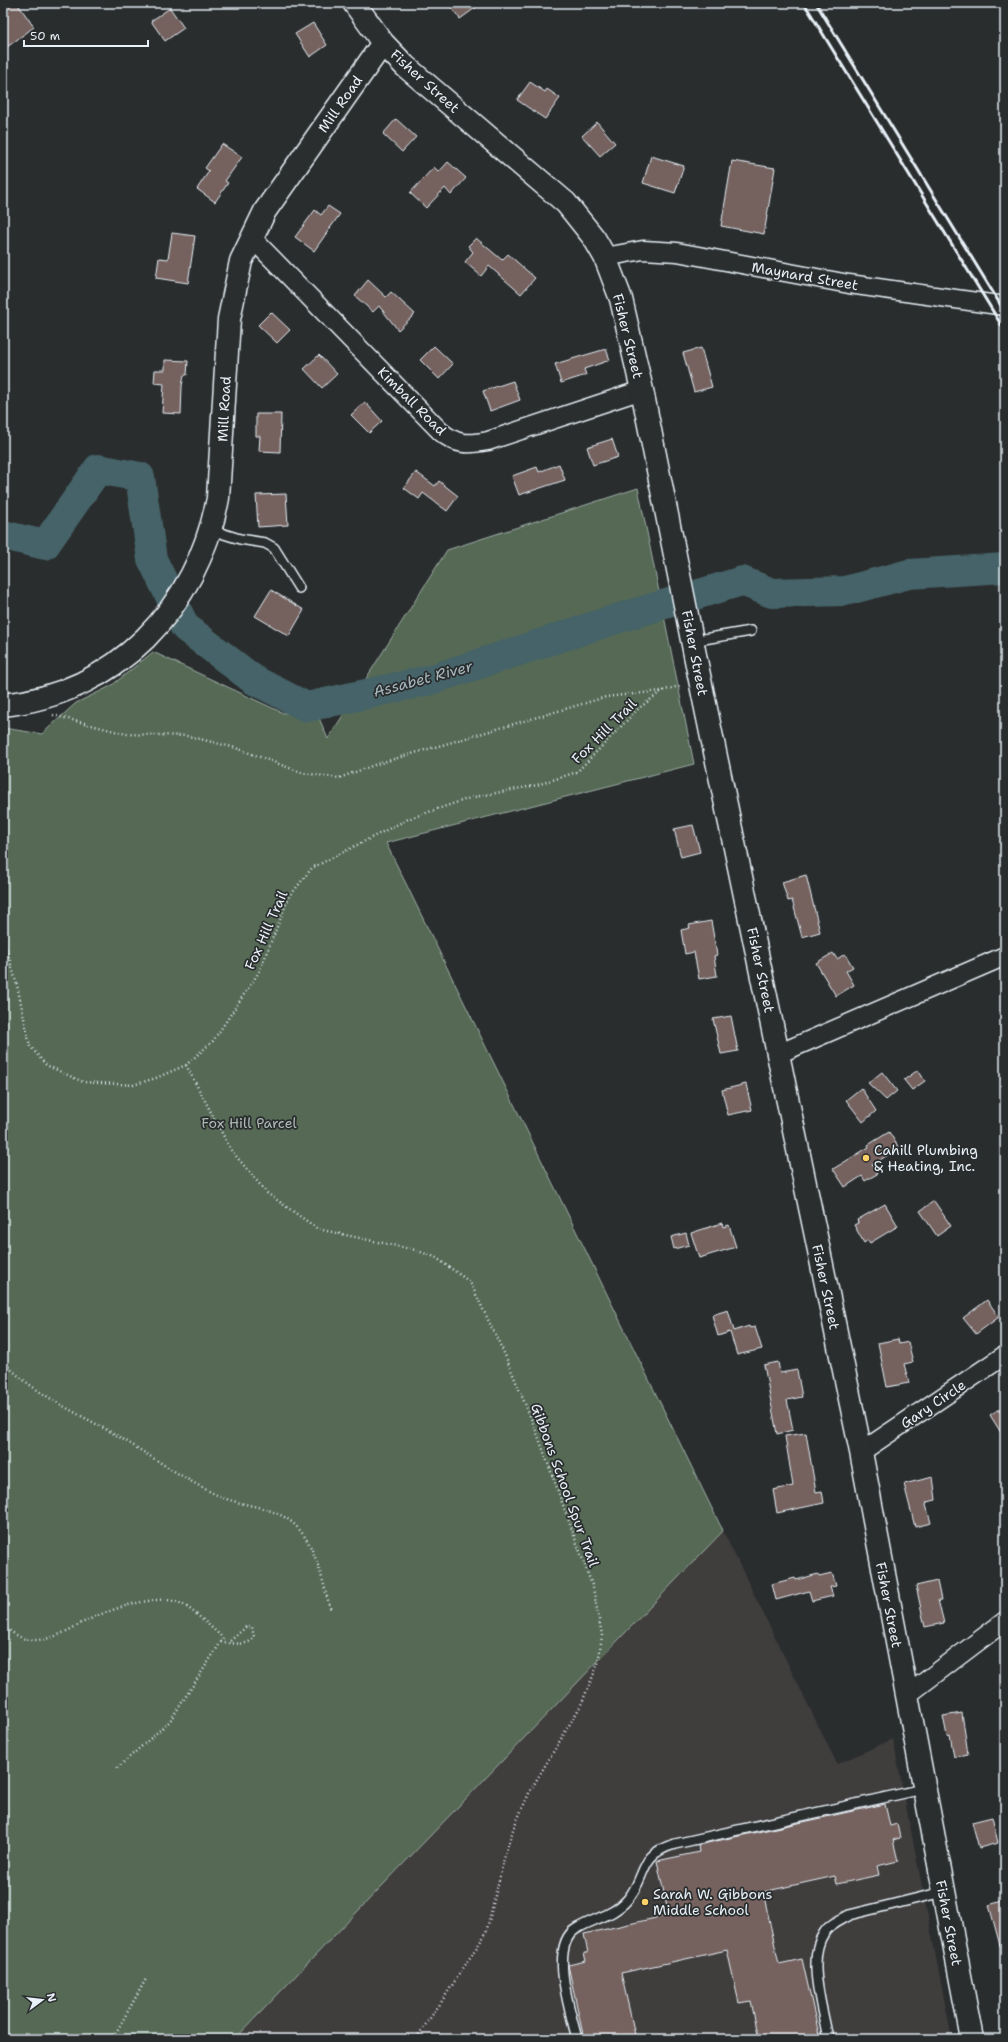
<svg xmlns="http://www.w3.org/2000/svg" width="1008" height="2042" font-family="'Shantell Sans',sans-serif">
  <rect width="100%" height="100%" fill="#2a2d2e"/>
  <filter id="ink" filterUnits="userSpaceOnUse"><feTurbulence type="fractalNoise" baseFrequency=".025" numOctaves="2"/><feDisplacementMap in="SourceGraphic" scale="8" xChannelSelector="R" yChannelSelector="G"/><feConvolveMatrix kernelMatrix="1 2 1 2 8 2 1 2 1" color-interpolation-filters="sRGB"/></filter>
  <g filter="url(#ink)">
    <!-- built -->
    <path fill="#403d3d" d="M723,1531l114,233 56,-25 59,300h-717z"/>
    <!-- green -->
    <path fill="#546955" stroke="#9eada6" d="M638,488l56,276 -308,79 337,688 -488,508h-232v-1311l39,6 34,-31 35,-17 42,-34 130,61 33,-2 12,28 119,-189z"/>
    <g fill="none" stroke-linecap="round" stroke-linejoin="round">
      <!-- river -->
      <path stroke="#456367" stroke-width="30" d="M3,535l42,10 53,-76 42,8 12,82 33,68 69,53 53,27 123,-27 189,-62 123,-37 30,12 73,-2 64,-17 96,-6"/>
    </g>
    <!-- building -->
    <path fill="#74625f" stroke="#e8f1f8" d="M3,3h14l17,24 -31,23z
      M448,3h34l-22,16z
      M170,8l14,20 -19,13 -14,-20z
      M313,23l14,22 -17,12 -15,-23z
      M530,82l15,10 2,-3 13,9 -15,21 -28,-19z
      M396,119l20,18 -14,15 -19,-18z
      M597,122l18,21 -15,13 -18,-20z
      M222,144l20,13 -17,24 3,2 -13,19 -18,-13 12,-18 -4,-3z
      M651,156l33,10 -9,27 -32,-10z
      M732,161l43,7 -11,66 -43,-8z
      M448,162l18,16 -15,17 -6,-7 -19,20 -16,-15 24,-26 5,5z
      M328,206l12,8 -26,37 -19,-14 20,-27 6,5z
      M172,233l23,3 -7,47 -32,-5 3,-20 9,1z
      M476,238l26,22 6,-6 27,24 -14,16 -32,-28 -8,10 -16,-14 8,-10 -5,-6z
      M368,280l18,17 5,-5 24,22 -17,16 -19,-24 -6,6 -18,-16z
      M271,312l19,18 -13,13 -19,-18z
      M434,346l19,18 -14,15 -19,-19z
      M701,348l11,39 -18,5 -11,-39z
      M606,349l4,11 -26,9 2,6 -25,8 -6,-19z
      M319,355l18,19 -15,14 -18,-19z
      M165,360l23,1 -1,14h-3l-2,11 -1,28 -19,-1 2,-29 -10,-1 1,-13h10z
      M513,381l7,19 -30,11 -7,-20z
      M365,402l17,19 -13,12 -18,-18z
      M256,414h25l-1,38 -21,-1 1,-15h-4z
      M612,439l6,18 -25,8 -6,-18z
      M559,464l6,16 -46,15 -7,-19 25,-9 2,5z
      M416,472l19,14 4,-5 19,15 -11,15 -24,-18 -4,6 -15,-11z
      M286,494l2,31 -30,2 -2,-32z
      M271,590l33,20 -15,26 -34,-20z
      M693,825l7,27 -19,5 -7,-28z
      M806,875l14,57 -18,5 -10,-37 -4,1 -6,-19z
      M711,921l6,34 -3,1 3,20 -18,3 -5,-27 -9,2 -4,-24 9,-2 -1,-3z
      M833,953l4,6 8,-5 8,13 -7,4 8,14 -18,11 -20,-33z
      M731,1016l7,35 -17,3 -8,-35z
      M918,1070l7,11 -13,9 -8,-10z
      M882,1072l15,19 -11,9 -18,-17z
      M746,1084l6,26 -24,5 -6,-25z
      M861,1088l15,23 -13,11 -17,-22z
      M889,1132l10,16 -27,17 5,9 -12,7 -3,-5 -17,11 -12,-18 36,-22 -1,-2z
      M934,1201l17,25 -14,10 -17,-25z
      M885,1204l13,22 -28,17 -2,-3 -4,3 -10,-18 4,-2 -1,-3z
      M722,1223l1,4 6,-2 7,22 -37,11 -8,-25z
      M686,1233l3,12 -15,4 -3,-12z
      M987,1300l12,17 -23,17 -13,-16z
      M728,1310l6,21 15,-5 1,2 5,-1 7,22 -25,6 -7,-23 -12,4 -6,-21z
      M898,1339l1,5 9,-2 5,20 -9,2 5,19 -22,4 -9,-44z
      M778,1362l2,11 17,-3 5,27 -15,3 6,30 -16,4 -13,-69z
      M1005,1405v34l-15,-24z
      M806,1433l10,59 6,-1 2,12 -47,10 -4,-23 20,-4 -8,-50z
      M933,1477l3,23 -9,2 -1,3 5,18 -16,4 -11,-43z
      M832,1573l4,13 -6,1 3,9 -21,5 -3,-10 -33,9 -4,-16 23,-6 1,2 22,-6 1,2z
      M937,1581l4,19h-3l6,23 -19,4 -9,-41z
      M962,1713l6,41 -14,3 -4,-22 -3,1 -4,-20z
      M885,1804l5,22 7,-2 3,14 -7,2 5,21 -21,5 2,9 -42,9 -2,-8 -72,16 16,72 23,-5 18,80h-61l-8,-38 -12,2 -12,-53 -106,23 15,66h-52l-16,-74 18,-4 -2,-8h4l-4,-19 85,-19 -12,-54 42,-9 -1,-7z
      M992,1817l6,26 -19,5 -7,-26z
      M1005,1900v49h-4l-12,-44z"/>
    <g fill="none" stroke-linecap="round" stroke-linejoin="round">
      <!-- lane casing -->
      <g stroke="#e8f1f8" stroke-width="12">
        <path id="lane" d="M211,530l29,9 25,4 9,5 25,40
          M692,641l59,-10
          M577,2039c-6,-26 -29,-93 -1,-110 18,-11 38,-13 52,-30 20,-24 9,-44 47,-55l248,-55
          M828,2039c-5,-30 -22,-80 -4,-106 5,-9 17,-13 25,-18l94,-23"/>
      </g>
      <!-- street casing -->
      <g stroke="#e8f1f8" stroke-width="21">
        <path id="street" d="M251,237l190,195c16,13 26,13 47,9l154,-51
          M605,257l38,-7 34,2 172,32 156,22
          M778,1054l227,-98
          M861,1452l144,-97
          M906,1696l99,-75"/>
      </g>
      <!-- secondary casing -->
      <g stroke="#e8f1f8" stroke-width="25">
        <path id="secondary" d="M354,3l29,40 22,23 161,137 28,35 11,19 16,42 21,91 58,290 161,772 111,587
          M3,705c114,-12 194,-97 215,-207l11,-179 12,-58 24,-50 118,-168"/>
      </g>
      <!-- path -->
      <path stroke="#e8f1f8" stroke-width="2.5" stroke-dasharray="1 3" stroke-linecap="butt" d="M53,715l73,19 62,2 48,12 67,25 36,5 38,-14 229,-67 55,-6
        M3,937l14,48 13,61 16,19 37,17 50,3 23,-7 30,-13 27,-24 46,-69 30,-75 23,-29 96,-49 62,-21 67,-13 40,-13 61,-63 24,-18 20,-6
        M186,1065l45,85 36,43 51,36 97,21 20,7 35,25 35,73 32,78 56,155 9,47 -4,29 -18,43 -50,84 -16,36 -8,24 -20,82 -46,71 -23,33
        M3,1361c30,33 75,52 113,74 35,21 69,45 105,62 25,10 56,9 76,30 20,21 26,57 34,84
        M3,1626c9,6 18,14 30,14 19,1 37,-11 53,-19 22,-11 68,-27 91,-19 13,4 32,24 43,33l3,4 -2,3 -51,79 -55,49
        M221,1642c10,1 28,5 33,-5l-2,-10 -5,-1 -18,16
        M110,2039l8,-10 28,-50"/>
      <!-- lane -->
      <use href="#lane" stroke="#2a2d2e" stroke-width="9"/>
      <!-- street -->
      <use href="#street" stroke="#2a2d2e" stroke-width="18"/>
      <!-- secondary -->
      <use href="#secondary" stroke="#2a2d2e" stroke-width="22"/>
      <!-- rail -->
      <path stroke="#e8f1f8" stroke-width="3" d="M804,3l201,328
        M816,3l189,309"/>
    </g>
  </g>
  <!-- markers -->
  <g fill="#ffd166" stroke="#2a2d2e" stroke-width="1.5">
    <circle cx="866" cy="1158" r="4"/>
    <circle cx="645" cy="1902" r="4"/>
  </g>
  <g text-anchor="middle" dominant-baseline="central" stroke-width="3.5" stroke-linejoin="round" paint-order="stroke">
    <!-- street labels -->
    <g font-size="14" fill="#e8f1f8" stroke="#2a2d2e">
      <text transform="translate(425 81) rotate(42)">Fisher Street</text>
      <text transform="translate(340 104) rotate(-55)">Mill Road</text>
      <text transform="translate(805 276) rotate(10)">Maynard Street</text>
      <text transform="translate(628 336) rotate(76)">Fisher Street</text>
      <text transform="translate(412 401) rotate(45)">Kimball Road</text>
      <text transform="translate(224 409) rotate(-87)">Mill Road</text>
      <text transform="translate(695 653) rotate(79)">Fisher Street</text>
      <text transform="translate(604 731) rotate(-45)">Fox Hill Trail</text>
      <text transform="translate(266 930) rotate(-66)">Fox Hill Trail</text>
      <text transform="translate(761 970) rotate(78)">Fisher Street</text>
      <text transform="translate(826 1287) rotate(78)">Fisher Street</text>
      <text transform="translate(933 1404) rotate(-34)">Gary Circle</text>
      <text transform="translate(565 1485) rotate(70)">Gibbons School Spur Trail</text>
      <text transform="translate(889 1605) rotate(79)">Fisher Street</text>
      <text transform="translate(949 1923) rotate(79)">Fisher Street</text>
    </g>
    <!-- park labels -->
    <g font-size="14" fill="#adbbb7" stroke="#2a2d2e">
      <text x="249" y="1123">Fox Hill Parcel</text>
    </g>
    <!-- poi labels -->
    <g font-size="14" fill="#e8f1f8" stroke="#2a2d2e" text-anchor="start">
      <text x="874" y="1150">Cahill Plumbing<tspan x="874" dy="16">&amp; Heating, Inc.</tspan></text>
      <text x="653" y="1894">Sarah W. Gibbons<tspan x="653" dy="16">Middle School</tspan></text>
    </g>
    <!-- water labels -->
    <g font-size="15" font-style="italic" fill="#a7b8be" stroke="#2a2d2e">
      <text transform="translate(423 679) rotate(-15)">Assabet River</text>
    </g>
  </g>
  <!-- margin -->
  <rect width="1008" height="2042" fill="none" stroke="#2a2d2e" stroke-width="16"/>
  <rect x="8" y="8" width="992" height="2026" fill="none" stroke="#e8f1f8" stroke-width="1.5" filter="url(#ink)"/>
  <!-- north arrow -->
  <g transform="translate(42 2000) rotate(75)" stroke="#2a2d2e" stroke-width="3" paint-order="stroke">
  <path d="M0-3L7 15L0 10L-7 15Z" fill="#e8f1f8"/>
  <text y="-6" font-size="11" font-weight="bold" text-anchor="middle" fill="#e8f1f8">N</text>
  </g>
  <!-- scale -->
  <path d="M24 40v6h124v-6" fill="none" stroke="#e8f1f8" stroke-width="2"/>
  <text x="30" y="40" font-size="12" fill="#e8f1f8" stroke="#2a2d2e" stroke-width="3" paint-order="stroke">50 m</text>
</svg>
